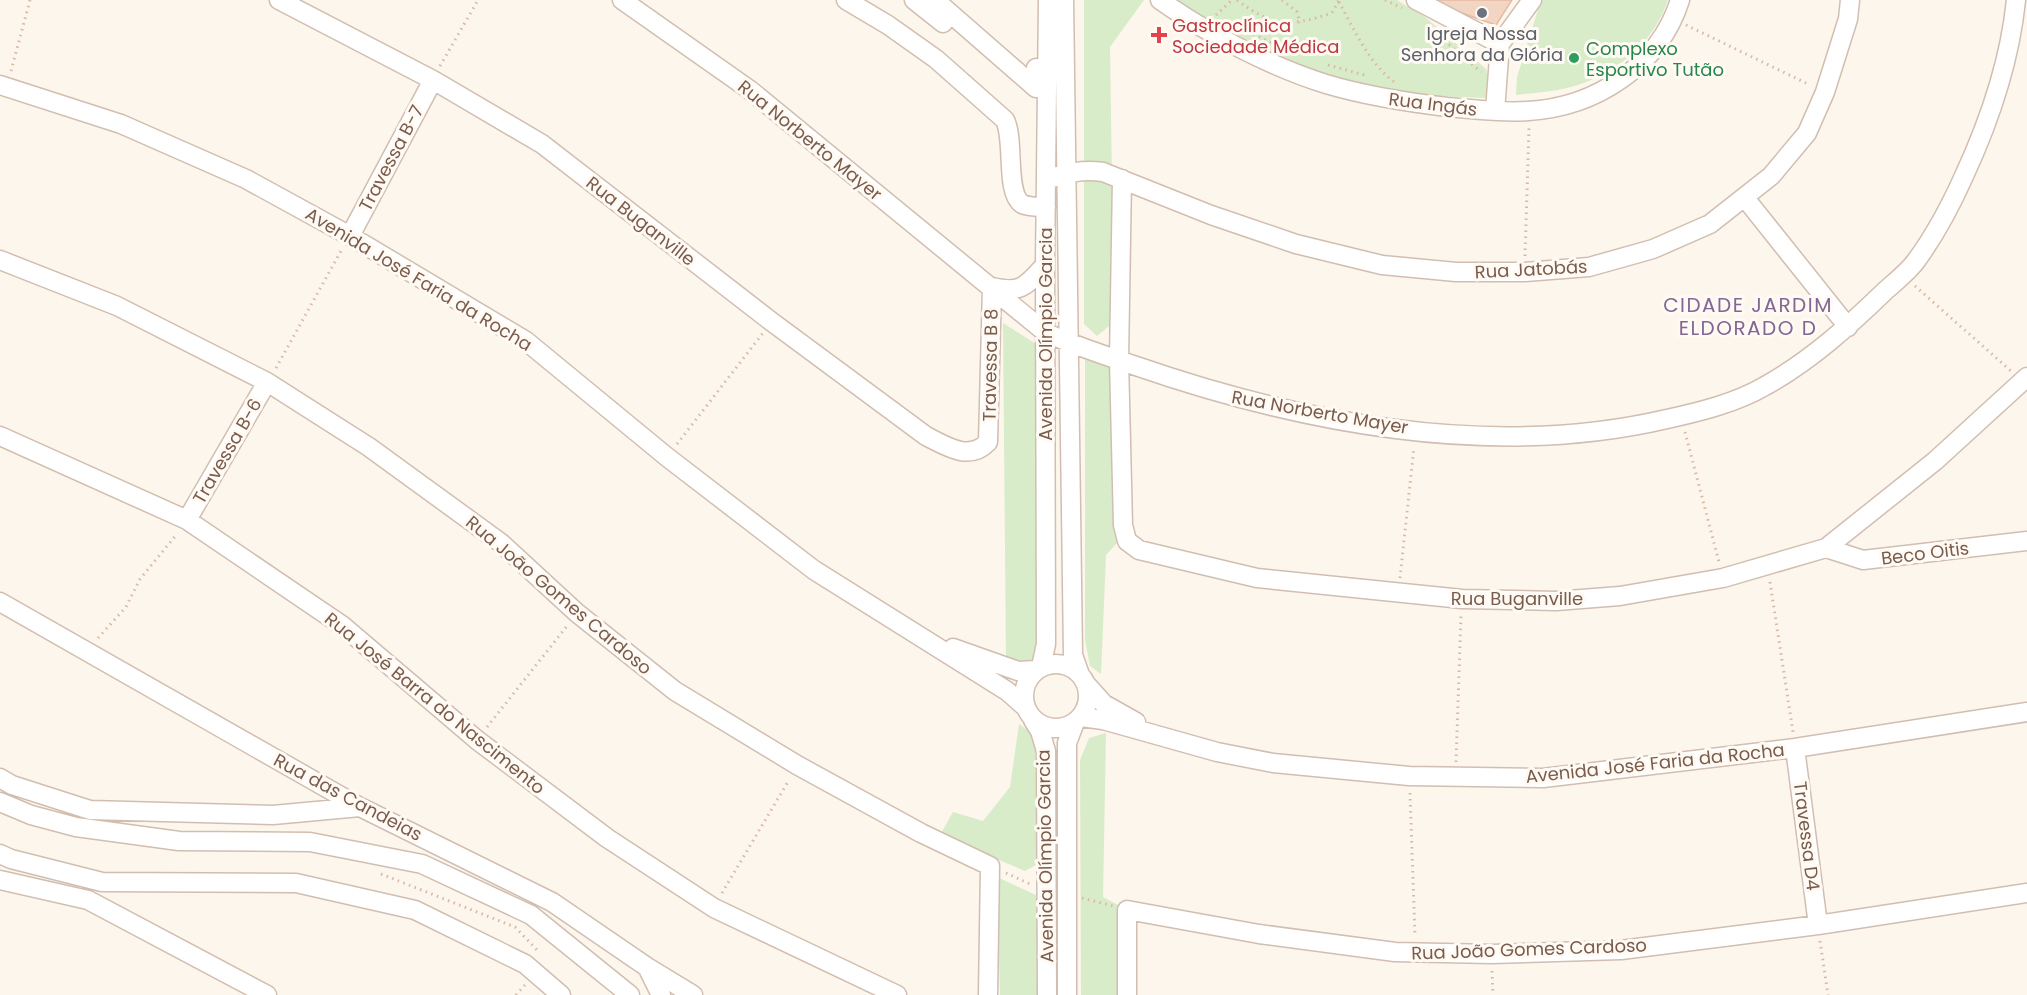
<svg xmlns="http://www.w3.org/2000/svg" width="2027" height="995" font-family="Poppins,sans-serif">
  <rect width="100%" height="100%" fill="#fdf6ec"/>
  <!-- green -->
  <path fill="#d8ecc9" d="M1084,0h60l-34,47 4,275 -17,14 -13,-12z
    M1172,0h225l28,17 61,52 6,29c-47,-1 -96,-3 -141,-15 -64,-18 -122,-52 -179,-83z
    M1541,0h127c-15,45 -56,77 -101,88 -16,4 -34,5 -51,7l1,-18z
    M1003,323l33,21 4,297 -9,22h-25z
    M1099,357l16,9 3,176 -12,13 -5,119 -11,-8 -5,-26v-280z
    M1019,724l11,8 10,21 -2,111 -13,7 -85,-36 13,-23 30,9 27,-34z
    M1106,733l-3,164 17,9 2,89h-41l-1,-235 9,-22z
    M997,877l41,19 2,99h-40z"/>
  <!-- building -->
  <path fill="#f3d5c3" stroke="#e6bba3" stroke-width="1.5" d="M1425,0h87l-16,25z"/>
  <g fill="none" stroke-linecap="round" stroke-linejoin="round">
    <!-- minor casing -->
    <g stroke="#d1beb0" stroke-width="21">
      <path id="minor" d="M279,0l154,80 109,64 230,178 154,114c20,10 43,26 62,6l4,-155
        M622,0l128,90 295,242c29,14 60,23 91,34 168,58 355,94 531,53 32,-7 69,-16 98,-33 45,-25 84,-60 120,-95 10,-9 23,-19 31,-30 19,-26 35,-56 48,-85 25,-54 46,-116 52,-176
        M846,0l42,25 48,34 69,61c10,20 0,73 17,84 6,3 17,3 24,3
        M914,0l29,23
        M935,0l101,88v-20
        M1064,0l9,655 7,20
        M1160,0c46,33 111,67 166,84 40,12 79,18 121,23 27,2 54,6 81,4 68,-4 131,-45 152,-111
        M1416,0l84,44
        M0,85l121,39 125,55 104,57 176,105 141,116 147,113 193,121 17,15
        M1495,111l5,-67 32,-44
        M1122,179l-3,181 4,165 4,16 12,9 118,28 205,21 94,2 64,-5 103,-18 103,-30 109,-87 92,-84
        M1046,180c20,-7 36,-11 57,-8l108,43 85,29 86,21 74,7h69l64,-5 64,-18 57,-25 61,-48 36,-43 18,-41 23,-73 2,-19
        M1745,198l103,129
        M350,236l83,-156
        M0,260l117,46 150,76 102,65 132,96 76,70 98,78 122,74 124,68 69,33 -2,129
        M992,287c29,7 34,-1 53,-22
        M0,436l187,84 156,106 134,114 130,98 107,70 183,87
        M187,520l80,-138
        M1826,548l37,12 164,-19
        M0,602l360,205 192,95 95,65 46,28
        M953,648l65,23 18,-1
        M1024 696a32 32 0 1 1 64 0a32 32 0 1 1-64 0Z
        M1041,667l5,-23 -1,-379 3,-265
        M1086,684l18,20 32,18
        M1081,717l22,3 114,32 56,11 136,13 134,2 252,-30 232,-36
        M1033,720l7,11 6,20 1,244
        M1795,748l23,177
        M0,778l12,7 78,25 183,5 87,-8
        M0,802l31,13 45,12 103,14 131,1 112,22 109,51 99,80
        M0,854l11,5 91,23 194,1 119,27 110,54 36,31
        M0,880l88,20 179,95
        M647,967l14,28
        M1067,995v-252l8,-21
        M1127,995v-85l132,24 136,18 97,2 129,-4 197,-25 209,-32"/>
    </g>
    <!-- path -->
    <path stroke="#d9b8a5" stroke-width="3" stroke-dasharray="1.5 4.5" stroke-linecap="butt" d="M1237,0c36,27 53,27 95,13l7,-13
      M1282,0l15,12 3,11
      M1385,0l17,8
      M1339,2c15,27 31,64 57,81
      M1216,15l16,-15
      M1227,20l50,26
      M1426,25l55,47
      M1686,25l124,60
      M1328,65l40,11
      M440,66l38,-66
      M11,71l19,-71
      M1525,256l4,-128
      M1915,286l96,85
      M276,368l65,-117
      M1685,432l34,130
      M677,444l86,-111
      M1400,578l14,-131
      M1770,582l23,150
      M98,638l28,-31 14,-28 37,-45
      M487,727l80,-101
      M1456,762l5,-146
      M1410,793l5,143
      M1006,873l24,11
      M381,874l134,53 24,25
      M722,893l67,-113
      M1082,898l31,8
      M1820,941l8,54
      M1492,971l1,24
      M516,995l9,-10"/>
    <!-- minor -->
    <use href="#minor" stroke="#fff" stroke-width="18"/>
  </g>
  <!-- markers -->
  <circle fill="#6b7280" stroke="#fffaf3" stroke-width="2" cx="1482" cy="13" r="6"/>
  <path fill="#e0444e" stroke="#fffaf3" stroke-width="2" d="M1156 26h6v6h6v6h-6v6h-6v-6h-6v-6h6z"/>
  <circle fill="#2e9e5b" stroke="#fffaf3" stroke-width="2" cx="1574" cy="58" r="6"/>
  <g text-anchor="middle" dominant-baseline="central" stroke-width="6" stroke-linejoin="round" paint-order="stroke">
    <!-- health labels -->
    <g font-size="18" fill="#be3a42" stroke="#fffaf3" text-anchor="start">
      <text x="1172" y="25">Gastroclínica<tspan x="1172" dy="21">Sociedade Médica</tspan></text>
    </g>
    <!-- worship labels -->
    <g font-size="18" fill="#5b616d" stroke="#fffaf3">
      <text x="1482" y="33">Igreja Nossa<tspan x="1482" dy="21">Senhora da Glória</tspan></text>
    </g>
    <!-- leisure labels -->
    <g font-size="18" fill="#27864d" stroke="#fffaf3" text-anchor="start">
      <text x="1586" y="48">Complexo<tspan x="1586" dy="21">Esportivo Tutão</tspan></text>
    </g>
    <!-- street labels -->
    <g font-size="18" fill="#7a5c4d" stroke="#fffaf3">
      <text transform="translate(1433 104) rotate(7)">Rua Ingás</text>
      <text transform="translate(810 140) rotate(39)">Rua Norberto Mayer</text>
      <text transform="translate(391 158) rotate(-62)">Travessa B-7</text>
      <text transform="translate(641 221) rotate(38)">Rua Buganville</text>
      <text transform="translate(1531 269) rotate(-3)">Rua Jatobás</text>
      <text transform="translate(419 279) rotate(31)">Avenida José Faria da Rocha</text>
      <text transform="translate(1045 334) rotate(-90)">Avenida Olímpio Garcia</text>
      <text transform="translate(990 365) rotate(-89)">Travessa B 8</text>
      <text transform="translate(1320 412) rotate(10)">Rua Norberto Mayer</text>
      <text transform="translate(227 451) rotate(-60)">Travessa B-6</text>
      <text transform="translate(1925 553) rotate(-7)">Beco Oitis</text>
      <text transform="translate(559 595) rotate(40)">Rua João Gomes Cardoso</text>
      <text x="1517" y="598">Rua Buganville</text>
      <text transform="translate(435 703) rotate(39)">Rua José Barra do Nascimento</text>
      <text transform="translate(1655 763) rotate(-6)">Avenida José Faria da Rocha</text>
      <text transform="translate(348 797) rotate(28)">Rua das Candeias</text>
      <text transform="translate(1807 836) rotate(83)">Travessa D4</text>
      <text transform="translate(1045 856) rotate(-91)">Avenida Olímpio Garcia</text>
      <text transform="translate(1529 949) rotate(-2)">Rua João Gomes Cardoso</text>
    </g>
    <!-- neighbourhood labels -->
    <g font-size="20" letter-spacing="1.5" fill="#846695" stroke="#fffaf3">
      <text x="1748" y="305">CIDADE JARDIM<tspan x="1748" dy="23">ELDORADO D</tspan></text>
    </g>
  </g>
</svg>
